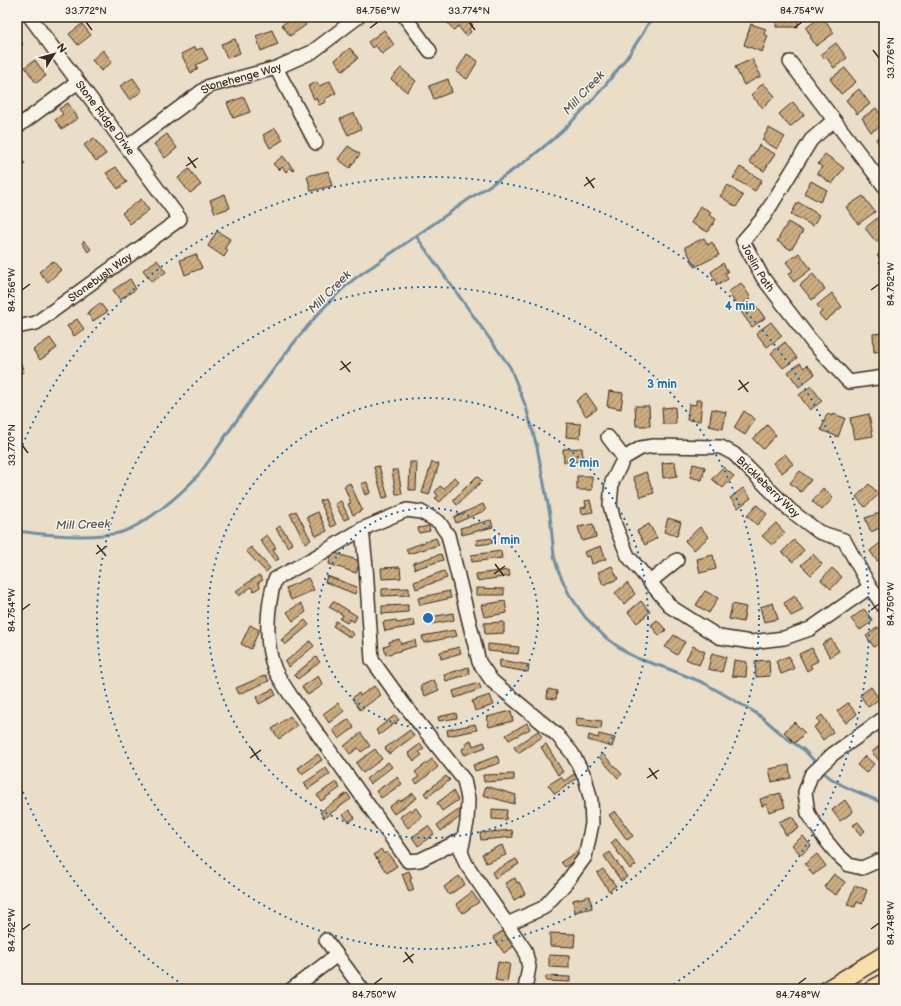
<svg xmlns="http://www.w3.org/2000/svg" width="901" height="1006" font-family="'Balsamiq Sans',sans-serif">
  <defs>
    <pattern id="building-hatch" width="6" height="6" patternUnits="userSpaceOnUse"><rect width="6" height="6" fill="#ccac80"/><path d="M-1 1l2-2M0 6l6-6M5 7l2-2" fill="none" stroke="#a78c68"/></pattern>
  </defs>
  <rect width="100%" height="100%" fill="#eadec9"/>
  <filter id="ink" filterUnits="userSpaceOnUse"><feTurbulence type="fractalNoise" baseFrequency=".025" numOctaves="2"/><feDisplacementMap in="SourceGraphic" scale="8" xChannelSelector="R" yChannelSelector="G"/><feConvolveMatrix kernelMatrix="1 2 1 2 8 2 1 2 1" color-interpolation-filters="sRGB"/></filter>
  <g filter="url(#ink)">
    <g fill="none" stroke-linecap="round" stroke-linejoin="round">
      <!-- stream -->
      <path stroke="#718fa0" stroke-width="3" d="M416,236l94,131 16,40 11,40 13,68 4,41 4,14 11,24 16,23 20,20 22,16 12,6 27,9 38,15 47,27 12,8 22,19 19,13 14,15
        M17,531c29,4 58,7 87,4 6,-1 13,-1 18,-3 24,-8 61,-39 77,-58 12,-15 22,-32 33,-47 21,-30 42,-59 65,-88 22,-27 46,-55 76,-73 33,-23 66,-46 99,-69 21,-14 43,-27 63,-43 44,-34 91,-88 117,-137
        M821,770c18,18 41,22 63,34"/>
    </g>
    <!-- building -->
    <path fill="url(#building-hatch)" stroke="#3b2a1e" d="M293,17h7l6,8 -16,11 -8,-11z
      M454,17h15l-2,1 6,7 -4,4 2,3 -5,4 -8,-10 -4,4 -7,-8z
      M776,17h22v10h-22z
      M821,17h2l11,16 -18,13 -6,-9 1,-1 -5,-8z
      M82,24l9,11 -13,10 -9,-11z
      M751,24l15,5 -2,5 4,2 -6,16 -18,-7z
      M272,30l6,14 -17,7 -5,-15z
      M384,30l10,15 -12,9 -7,-9 -3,3 -4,-6z
      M17,37l6,7 -6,4z
      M235,39l5,14 -13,5 -6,-14z
      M836,43l11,15 -13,10 -8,-11 -2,2 -3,-5z
      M195,47l1,3 6,-2 6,11 -12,6 2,4 -7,4 -10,-19z
      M350,48l8,10 -15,13 -8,-11z
      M103,50l9,12 -11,9 -9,-11z
      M467,54l11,7 -11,18 -11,-7z
      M752,59l9,17 -17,9 -9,-18z
      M35,60l11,16 -10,7 -11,-16z
      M401,68l15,13 -9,11 -16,-13z
      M845,68l11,14 -15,12 -11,-15z
      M133,78l9,13 -12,9 -10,-14z
      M448,79l4,13 -18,7 -5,-13z
      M330,81l6,12 -11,6 1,3 -7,3 -3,-7 -2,1 -6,-13 9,-4 2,4z
      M763,83l12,13 -12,12 -12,-13z
      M859,89l11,15 -13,10 -11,-14z
      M244,97l6,15 -17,6 -6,-15z
      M793,102l11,13 -14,12 -11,-13z
      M68,103l10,15 -16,11 -7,-9 8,-6 -4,-5z
      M876,108l8,12v4l-13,8 -9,-14z
      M354,113l7,16 -13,6 -8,-16z
      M275,128l8,12 -13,8 -7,-13z
      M769,128l16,9 -8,12 -15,-9z
      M884,133v13l-3,-4 -2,2 -3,-5z
      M167,134l10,14 -12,10 -11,-14z
      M94,138l12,16 -10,7 -12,-16z
      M759,145l16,9 -11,17 -15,-9z
      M348,146l12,8 -10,14 -12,-9z
      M17,154l8,10 -8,6z
      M825,154l19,14 -12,16 -15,-11 5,-6 -4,-3z
      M283,156l11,14 -1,1 -3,-3 -4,4 -4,-5 -3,3 -6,-6z
      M116,167l11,15 -9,7 -12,-16z
      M740,167l22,13 -7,11 -22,-13z
      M189,169l12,16 -11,8 -12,-15z
      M328,171l4,15 -21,5 -4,-15z
      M811,181l16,9 -7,12 -16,-9z
      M728,185l15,11 -7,11 -16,-11z
      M225,194l5,14 -15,5 -5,-13z
      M863,196l12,16 -17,12 -12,-17z
      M141,199l8,11 -19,14 -8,-11z
      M798,202l21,13 -6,11 -22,-12z
      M700,206l11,6 -2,3 7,4 -8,13 -17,-9z
      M880,216l4,6v14l-8,6 -11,-14z
      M788,222l15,9 -12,19 -14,-9z
      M217,231l13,8 -5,9 3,2 -4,7 -16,-11z
      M704,238l4,7 4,-3 7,13 -24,12 -10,-20z
      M84,241l7,8 -3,3 -6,-9z
      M884,248v18l-5,-4 2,-3 -4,-3z
      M799,253l12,16 -17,13 -6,-8 5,-3 -7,-9z
      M196,254l6,14 -17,7 -5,-15z
      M157,260l9,12 -14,10 -9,-12z
      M53,261l8,9 -13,12 -9,-10z
      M723,263l5,9 -3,1 3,6 -10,6 -7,-13z
      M813,274l12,15 -13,11 -12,-15z
      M130,279l6,10 -16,11 -7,-10z
      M741,283l10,15 -13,9 -10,-15z
      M832,293l10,14 -17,14 -6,-7 3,-2 -5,-7z
      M100,303l7,9 -14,9 -6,-8z
      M754,303l11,15 -13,9 -11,-15z
      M77,319l7,10 -10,7 -7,-10z
      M771,322l11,14 -15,11 -11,-14z
      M884,333v18l-10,1 -1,-18z
      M50,338l7,10 -17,12 -7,-10z
      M785,342l12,16 -14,10 -12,-15z
      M17,361h3l4,11 -7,2z
      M800,363l4,5 3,-3 8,9 -16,13 -11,-15z
      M811,386l11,15 -12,9 -11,-15z
      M609,391l14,2 -2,16 -14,-3z
      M586,393l11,16 -11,7 -10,-15z
      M881,396h3v17h-1z
      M696,400h6l-2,21 -13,-1 2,-16 7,1z
      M635,406h14l1,20h-14z
      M675,407l1,17h-13l-1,-16z
      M712,409l14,3 -3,17 -14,-3z
      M744,411l11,8 -10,16 -11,-7z
      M827,414l6,2v-2l12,4 -7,19 -17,-7z
      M869,414l4,22 -19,3 -4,-21z
      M567,423l14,1 -1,14 -14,-1z
      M767,425l9,10 -13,14 -10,-10z
      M582,448l1,13 -19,1 -1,-13z
      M785,454l8,10 -11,9 -9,-10z
      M410,462h7l-1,28h-7z
      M432,462l7,2 -10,31 -7,-2z
      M675,462l2,14 -14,2 -1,-15z
      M693,464l12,3 -3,13 -12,-3z
      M379,466l9,31 -5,1 -9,-31z
      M723,467l11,9 -11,12 -11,-9z
      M392,470h6l4,24h-6z
      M800,471l11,9 -10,12 -11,-9z
      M646,472l8,21 -13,4 -8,-20z
      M477,476l5,5 -25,24 -4,-5z
      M577,476h15v14h-15z
      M454,477l5,4 -19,21 -5,-4 3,-2 -3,-4 5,-6 4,3z
      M367,482l3,11 -5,2 -4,-11z
      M350,483l12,27 -9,5 -5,-11 3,-1 -7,-17z
      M869,484l10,10 -14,13 -9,-10z
      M743,488l8,10 -13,10 -8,-10z
      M823,488l10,10 -11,12 -10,-9z
      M325,499l11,26 -5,2 -11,-26z
      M590,500l3,12 -11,2 -1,-6 5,-1 -1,-6z
      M341,501l8,17 -5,2 -9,-16z
      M483,504l3,6 -30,13 -2,-6z
      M757,505l10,9 -10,11 -10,-9z
      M296,511l15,29 -6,3 -15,-29z
      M318,512l9,19 -11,5 -9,-19z
      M880,513l4,10v3l-13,6 -6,-14z
      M668,518l13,4 -4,14 -13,-4z
      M491,520l2,7 -31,8 -2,-7z
      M776,523l9,10 -13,12 -10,-9z
      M593,524l3,13 -14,4 -4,-14z
      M649,524l8,14 -12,7 -8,-14z
      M280,526l13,18 -5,3 -12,-18z
      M429,526l1,5 -11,2 -1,-5z
      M700,527l9,10 -15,13 -9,-9z
      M267,535l9,13 -3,2 6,9 -4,2 -15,-21z
      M436,538l3,7 -31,9 -2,-5z
      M493,538v5l-16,2 -1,-5z
      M794,540l10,10 -11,12 -11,-10z
      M884,540v16l-7,5 -7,-10z
      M601,546l5,13 -14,5 -2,-8 -4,1 -2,-5z
      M251,547l19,21 -4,4 -20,-21z
      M501,551l1,7 -30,4 -1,-7z
      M332,552l28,9 -4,12 -27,-9z
      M441,554l2,6 -28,9 -2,-6z
      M813,554l9,10 -11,11 -10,-10z
      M713,555l3,14 -16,4 -3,-14z
      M612,566l6,13 -15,6 -5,-13z
      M400,567l1,11 -19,1 -1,-11z
      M832,568l10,9 -11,12 -10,-9z
      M509,570l1,6 -33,5 -1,-7z
      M444,571l3,7 -31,11 -2,-7z
      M259,575l4,5 -5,3 2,4 -6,4 -3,-4 -12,9 -3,-5z
      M327,576l30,11 -2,7 -30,-12z
      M308,578l6,12 -23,10 -5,-12z
      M627,583l8,11 -11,10 -9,-11z
      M409,588v7l-27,1v-7z
      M476,588l28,1v6h-28z
      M449,591l2,7 -31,7 -2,-7z
      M705,591l13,7 -9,15 -13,-8z
      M795,596l8,14 -12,6 -7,-13z
      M333,601l24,15 -3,6 -4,-3 -3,4 -7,-4 3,-4 -14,-8z
      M505,601l2,12 -23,4 -3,-12z
      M641,601l9,11 -13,11 -9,-11z
      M301,603l5,9 -13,9 -6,-9z
      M773,603l5,16 -14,3 -4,-15z
      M732,604l14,3 -3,15 -14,-3z
      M408,605v7l-26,2v-8z
      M864,609l9,12 -13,9 -9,-11z
      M453,613l1,7 -28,5 -1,-7z
      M305,620l4,5 -24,20 -4,-5z
      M396,620l1,3 17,-3 1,6 -30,5 -2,-9z
      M657,620l9,10 -7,6 -8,-11z
      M336,621l18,13 -3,4 -18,-12z
      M504,622v11l-19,1 -1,-11z
      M250,625l9,5 -8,19 -10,-5z
      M878,627l6,8v4l-10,8 -8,-11z
      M455,630l2,6 -33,7 -2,-7z
      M674,635l11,7 -8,13 -12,-8z
      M399,639l2,5 14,-4 1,6 -30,9 -2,-8 6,-2 -1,-3z
      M831,639l8,12 -9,6 -8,-13z
      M310,641l4,5 -25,21 -4,-5z
      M488,644l31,3 -1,7 -30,-3z
      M693,646l12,6 -6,13 -13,-6z
      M459,647l2,6 -20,6 -1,-7z
      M812,648l6,13 -8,4 2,3 -5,3 -8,-17z
      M712,653l14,4 -4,15 -14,-3z
      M789,656l5,13 -13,5 -5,-13z
      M316,657l4,5 -22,17 -4,-4z
      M500,660l29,5 -1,7 -29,-5z
      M734,660l13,2 -1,15 -14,-1z
      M769,660l1,16 -14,1 -1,-16z
      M468,667l2,7 -24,7 -2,-6z
      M266,675l3,6 -30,13 -3,-6z
      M318,676l5,9 -15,10 -6,-8z
      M434,680l5,10 -14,6 -5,-10z
      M479,683l2,6 -26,9 -2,-7z
      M374,686l7,9 -21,15 -8,-12 7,-5 1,3z
      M871,687l8,12 -11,8 -8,-12z
      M273,689l3,6 -17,9 -3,-7z
      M548,689l9,2 -1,8 -9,-1z
      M490,695l4,10 -19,6 -3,-10z
      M338,703l6,8 -15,12 -6,-9z
      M848,703l9,11 -11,9 -9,-12z
      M511,711l2,10 -24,6 -2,-10z
      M456,713l1,5 -18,3 -1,-4z
      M395,715l4,5 -20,15 -3,-5z
      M822,715l11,17 -10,8 -9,-13 6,-4 -3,-4z
      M290,716l7,10 -18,13 -7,-10z
      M577,718l25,3 -1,8 -25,-3z
      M349,719l5,9 -15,11 -6,-9z
      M794,722l11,11 -10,10 -11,-11z
      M527,723l3,6 -21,11 -3,-5z
      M475,724l2,6 -29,6 -1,-6z
      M410,730l4,6 -25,18 -4,-6z
      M538,731l4,6 -24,16 -4,-6z
      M361,733l9,13 -9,6 -3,-4 -8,6 -6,-8z
      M599,734l16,4 -3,9 -24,-7 1,-5 9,3z
      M471,740l2,6 11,-4 2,5 -22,8 -2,-6 4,-2 -1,-4z
      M883,743l1,20 -2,1 -10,-12z
      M420,744l4,5 -5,3 3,3 -8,6 -6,-8z
      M546,744l17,28 -5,3 -17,-28z
      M375,749l7,10 -19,14 -7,-10z
      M318,754l4,6 -20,14 -4,-6z
      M603,754l19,20 -4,4 -19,-21z
      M497,756l3,7 -25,8 -2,-6z
      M865,756l9,8 -8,9 -9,-8z
      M432,759l6,8 -21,17 -3,-4 5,-3 -4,-5z
      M388,762l4,5 -22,17 -4,-5z
      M789,765l2,13 -19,4 -3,-13z
      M326,768l4,6 -22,15 -4,-6z
      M514,774v6l-30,2 -1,-7z
      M574,774l3,4 -22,16 -7,-9 13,-8 3,4z
      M446,776l4,4 -23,17 -3,-4z
      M397,777l5,7 -21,14 -5,-7z
      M336,782l4,6 -19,13 -4,-6z
      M486,786l30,9 -2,9 -31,-9z
      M453,791l5,9 -16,11 -5,-8z
      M347,793l4,6 -27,19 -4,-6z
      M413,793l4,5 -23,16 -5,-7 10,-7 2,1z
      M780,793l5,14 -16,5 -3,-8 -4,2 -2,-7z
      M845,800l8,12 -13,9 -8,-11z
      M416,808l6,9 -14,11 -8,-11 10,-8 2,2z
      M460,809l4,5 -23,17 -4,-6z
      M492,809l15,1 -1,10 -14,-1z
      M349,810l6,8 -6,4 -6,-7z
      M615,811l18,25 -6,4 -18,-25z
      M792,816l7,12 -13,7 -7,-13z
      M858,822l7,9 -5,4 -7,-10z
      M428,826l6,8 -16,12 -6,-9z
      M512,830l1,7 -32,3 -1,-7z
      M803,836l8,10 -10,9 -9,-10z
      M616,839l20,26 -6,4 -19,-26z
      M502,845l4,10 -20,8 -4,-9z
      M381,849l3,5 3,-2 10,14 -10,7 -13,-18z
      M578,851l3,5 -16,11 -4,-5z
      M610,852l17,25 -6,4 -17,-25z
      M817,854l9,12 -13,9 -8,-11z
      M516,859l3,5 -24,14 -3,-6z
      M603,869l13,17 -7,5 -12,-18z
      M409,871l3,7 -2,1 4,11 -5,2 -7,-18z
      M834,874l11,8 -9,13 -12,-8z
      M459,876l6,8 -16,11 -5,-8z
      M515,878l2,5 2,-1 6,12 -11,6 -9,-17z
      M855,885l12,5 -5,14 -5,-2 -2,5 -8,-2z
      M472,892l7,10 -16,11 -7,-9z
      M590,896l2,12 -17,4 -2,-12z
      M503,931l11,15 -10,7 -11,-16z
      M550,933l25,1 -1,13 -24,-1z
      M549,955l20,1v12l-20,-1z
      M498,962l12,2 -3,18 -12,-2z
      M546,976l24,1v5l-24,-1z"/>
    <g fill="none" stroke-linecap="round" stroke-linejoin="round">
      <!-- minor casing -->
      <g stroke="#3b2a1e" stroke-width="16">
        <g id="minor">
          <path d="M405,17l25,34"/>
          <path d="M790,62l94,124"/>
          <path d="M276,68l40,75"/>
          <path id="s1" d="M834,120l-23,20 -48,78 -20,23 20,37 49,64 37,40 35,-5"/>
          <path d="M17,127l61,-45"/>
          <path id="s2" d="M127,147l82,-61 67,-18 36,-16 46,-35"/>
          <path id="s3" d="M17,327l19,-4 144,-104 -150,-202"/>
          <path d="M608,437l16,21"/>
          <path d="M653,446l68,1 13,7 56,56 29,22 25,8 26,47 -60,42 -26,9 -33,4 -32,-5 -29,-18 -19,-12 -43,-51 -13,-31 -5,-20 2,-23 12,-24 17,-10z"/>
          <path d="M362,529l4,38 6,93 31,43 61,77 4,19 -1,23 -6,30 5,12 59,86 4,17 -4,22"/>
          <path d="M650,582l27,-22"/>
          <path d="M870,587l14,20"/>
          <path d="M463,839l-43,21 -12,1 -115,-162c-6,-9 -13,-19 -18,-29 -11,-27 -8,-64 0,-91l37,-20 50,-30 45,-19 14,2 18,10 9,13 31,127 13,19 65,54 15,18 13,24 6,24 1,23 -7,33 -19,26 -23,25 -36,16"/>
          <path d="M878,861l-16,7 -13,-3 -12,-11 -13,-16 -16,-25 -3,-21 6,-17 22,-21 51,-36"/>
          <path d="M326,940l36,49"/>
          <path d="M292,989l45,-34"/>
        </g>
      </g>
      <!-- major casing -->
      <g stroke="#3b2a1e" stroke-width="20">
        <path id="major" d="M828,989l56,-34
          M873,989l11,-6"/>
      </g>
      <!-- minor -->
      <use href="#minor" stroke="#f7f3e8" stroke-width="13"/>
      <!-- major -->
      <use href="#major" stroke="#f9deab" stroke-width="17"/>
    </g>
  </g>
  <!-- ticks -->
  <path fill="none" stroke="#3b2a1e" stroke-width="1.5" d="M86,22l6,8M469,22l6,8M370,28l8,-6M794,28l8,-6M873,50l6,8M188,157l8,11M186,166l12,-8M586,177l8,11M584,186l11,-8M22,290l8,-6M871,290l8,-6M341,361l9,11M340,370l11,-8M739,380l9,12M738,390l11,-8M22,445l6,8M97,545l9,11M96,554l11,-8M495,564l9,12M494,574l11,-8M22,610l8,-6M871,610l8,-6M251,748l8,12M250,758l11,-8M649,768l8,11M647,778l12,-8M871,929l8,-6M22,930l8,-6M405,952l8,11M403,962l11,-8M374,984l8,-6M798,984l8,-6"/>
  <!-- distance rings -->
  <g fill="none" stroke="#1f6fb2" stroke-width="2" stroke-dasharray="2 4">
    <circle cx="428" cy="618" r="110"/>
    <circle cx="428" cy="618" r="220"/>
    <circle cx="428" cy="618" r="331"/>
    <path d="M188 988A441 441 0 0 1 18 780M18 456A441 441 0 1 1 668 988"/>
  </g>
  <g text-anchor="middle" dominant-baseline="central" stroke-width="3" stroke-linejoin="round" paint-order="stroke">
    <!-- street labels -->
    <g font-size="11" fill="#3b2a1e" stroke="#f7f3e8">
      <text stroke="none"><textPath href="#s2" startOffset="135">Stonehenge Way</textPath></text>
      <text transform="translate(105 118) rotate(53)">Stone Ridge Drive</text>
      <text stroke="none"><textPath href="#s1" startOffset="183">Joslin Path</textPath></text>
      <text stroke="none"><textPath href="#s3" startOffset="98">Stonebush Way</textPath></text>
      <text transform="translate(768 487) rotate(44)">Brickleberry Way</text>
    </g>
    <!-- water labels -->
    <g font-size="12" font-style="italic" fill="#525454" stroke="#f7f3e8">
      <text transform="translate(584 93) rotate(-47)">Mill Creek</text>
      <text transform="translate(330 292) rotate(-45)">Mill Creek</text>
      <text transform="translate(83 525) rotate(-2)">Mill Creek</text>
    </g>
  </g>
  <circle cx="428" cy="618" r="6" fill="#1f6fb2" stroke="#f7f3e8" stroke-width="2"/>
  <g font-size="12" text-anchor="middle" font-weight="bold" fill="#1f6fb2" stroke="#f7f3e8" stroke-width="3" stroke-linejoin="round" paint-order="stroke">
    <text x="740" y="310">4 min</text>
    <text x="662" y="388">3 min</text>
    <text x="584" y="467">2 min</text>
    <text x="506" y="544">1 min</text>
  </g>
  <!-- margin -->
  <rect width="901" height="1006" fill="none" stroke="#f7f3e8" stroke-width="44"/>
  <!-- north arrow -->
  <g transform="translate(54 54) rotate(53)" stroke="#f7f3e8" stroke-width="3" paint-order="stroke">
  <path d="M0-3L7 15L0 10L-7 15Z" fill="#3b2a1e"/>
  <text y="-6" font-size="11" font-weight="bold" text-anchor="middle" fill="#3b2a1e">N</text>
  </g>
  <rect x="22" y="22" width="857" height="962" fill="none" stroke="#3b2a1e" stroke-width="1.5"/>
  <g font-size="10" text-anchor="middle" fill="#3b2a1e">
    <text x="86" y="14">33.772°N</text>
    <text x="378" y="14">84.756°W</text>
    <text x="469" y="14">33.774°N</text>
    <text x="802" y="14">84.754°W</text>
    <text transform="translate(890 58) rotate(-90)" y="4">33.776°N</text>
    <text transform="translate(890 284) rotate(-90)" y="4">84.752°W</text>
    <text transform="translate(11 290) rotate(-90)" y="4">84.756°W</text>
    <text transform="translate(11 445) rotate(-90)" y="4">33.770°N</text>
    <text transform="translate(890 604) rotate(-90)" y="4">84.750°W</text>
    <text transform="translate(11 610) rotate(-90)" y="4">84.754°W</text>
    <text transform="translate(890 923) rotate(-90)" y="4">84.748°W</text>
    <text transform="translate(11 930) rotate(-90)" y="4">84.752°W</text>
    <text x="374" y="998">84.750°W</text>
    <text x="798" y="998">84.748°W</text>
  </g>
</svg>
